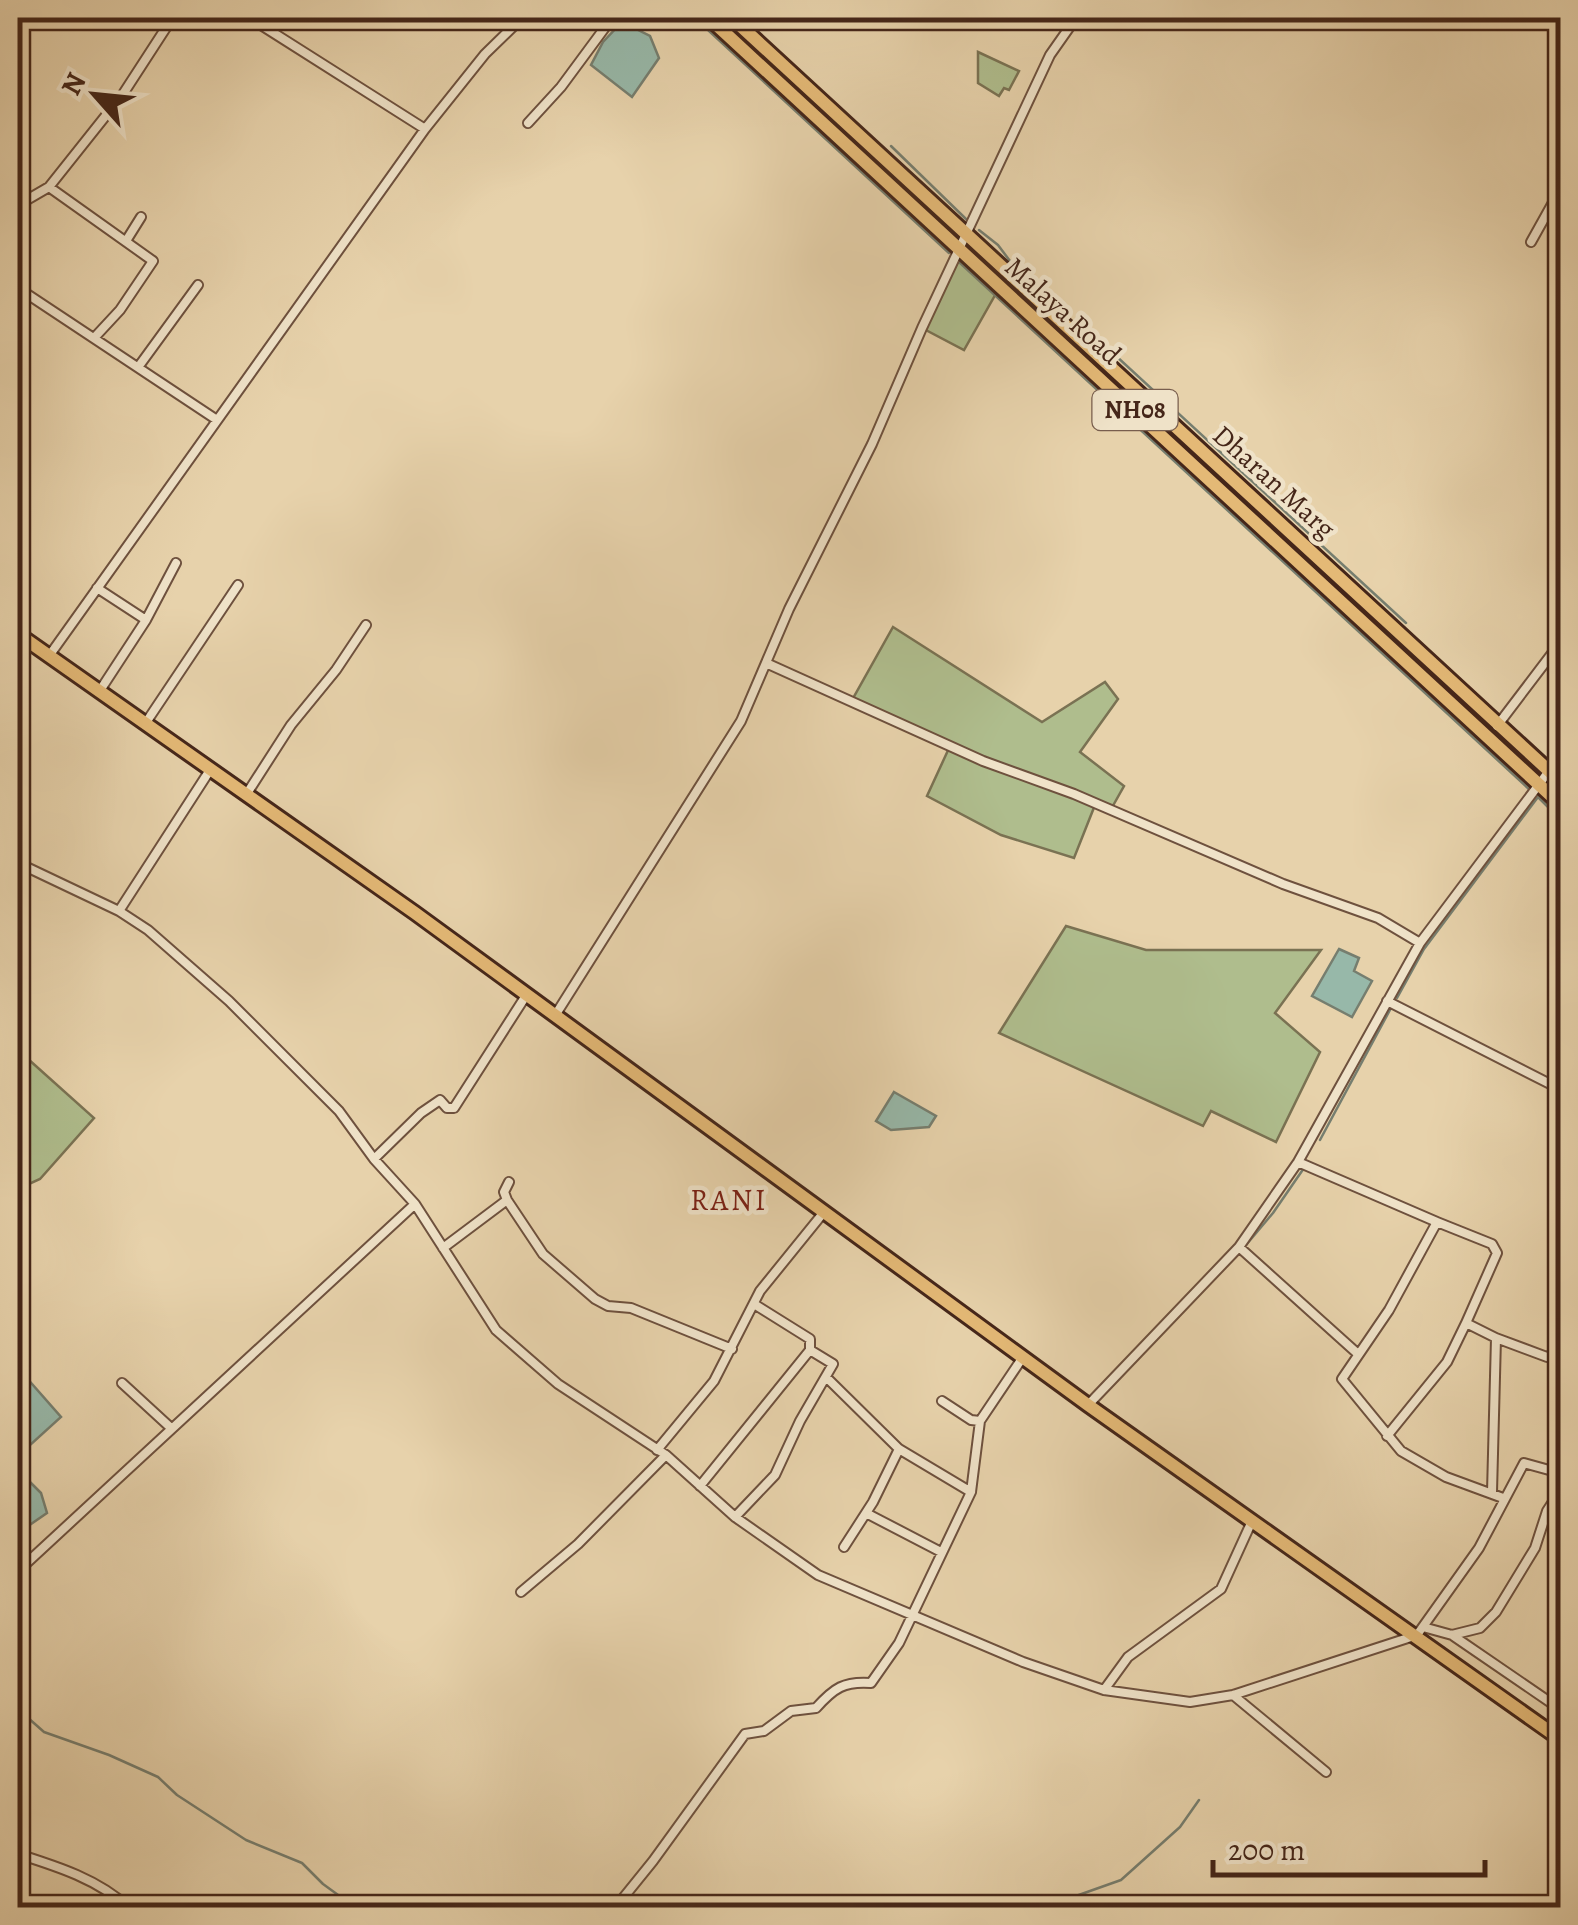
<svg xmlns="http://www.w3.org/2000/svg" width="1578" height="1925" font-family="Alegreya,serif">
  <rect width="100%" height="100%" fill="#e7d2ab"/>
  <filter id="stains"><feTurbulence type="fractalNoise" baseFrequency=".002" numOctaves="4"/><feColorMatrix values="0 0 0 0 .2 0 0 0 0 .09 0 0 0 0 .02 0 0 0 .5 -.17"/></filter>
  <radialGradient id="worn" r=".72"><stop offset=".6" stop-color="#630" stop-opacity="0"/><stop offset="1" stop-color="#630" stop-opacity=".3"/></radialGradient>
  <!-- green -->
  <path fill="#afbd8d" stroke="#7a7253" stroke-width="2.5" d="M978,52l41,19 -10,19 -5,-2 -5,8 -21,-13z
    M967,235l40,39 -43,76 -42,-22z
    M893,627l149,95 63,-40 13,17 -38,53 44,34 -14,25 -15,-6 -21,53 -73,-23 -74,-39 23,-50 -99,-44z
    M1066,926l80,24h175l-46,63 45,39 -44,90 -65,-31 -8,15 -204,-93z
    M18,1050l76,68 -54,61 -22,10z"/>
  <!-- water -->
  <path fill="#97b8a9" stroke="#767e6f" stroke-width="2.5" d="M622,22l28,14 9,22 -27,39 -41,-32 12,-23z
    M1339,949l20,9 -5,13 18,10 -20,36 -40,-21z
    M894,1092l42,24 -7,11 -38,3 -15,-9z
    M18,1368l43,49 -43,39z
    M25,1477l16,16 6,20 -29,20v-48z"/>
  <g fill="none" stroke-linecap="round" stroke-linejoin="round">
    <!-- stream -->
    <path stroke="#767e6f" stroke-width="2.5" d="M695,18l254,235
      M891,146l75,73
      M979,230l19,15 12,16 58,52
      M959,262l571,528
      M1077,320l329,303
      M1397,998l27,-49 114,-152 22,22
      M1320,1140l71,-132
      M1246,1245l27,-32 31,-45
      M18,1709l26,23 65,23 49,22 19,18 69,45 56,23 21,21 33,24
      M1042,1908l79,-28 59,-53 19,-27"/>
    <!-- minor casing -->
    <g stroke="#6e513e" stroke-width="12">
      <path id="minor" d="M250,18l175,111
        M528,123l33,-36 51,-69
        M49,187l104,74 -33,49 -26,28
        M18,205l31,-18 74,-93 48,-74
        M126,241l15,-24
        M1531,242l29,-52
        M18,288l199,132
        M139,366l59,-81
        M97,588l49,32
        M49,656l376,-527 60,-75 37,-36
        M766,663l217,98 91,33 209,90 95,34 42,25
        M99,692l47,-72 30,-57
        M145,724l93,-139
        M1497,726l63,-83
        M246,795l45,-70 45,-55 30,-45
        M18,863l101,48 29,19 81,71 110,110 35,48 41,45 81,126 62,54 108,71 69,62 83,58 205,87 81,28 86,12 43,-7 184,-60 62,-87 45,-85 36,10
        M119,911l91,-141
        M1387,1001l173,88
        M556,1014l185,-293 48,-112 83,-165 50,-116 128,-273 26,-37
        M374,1159l47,-46 19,-13 7,8h7l73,-114
        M1298,1162l139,60
        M509,1182l-5,10 3,8 36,54 52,45 13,7 23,2 101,41
        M1239,1247l119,107
        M443,1248l64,-48
        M1496,1338l51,19 6,-2 7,-11
        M826,1377l73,72 72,43
        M122,1383l49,45
        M942,1401l29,19 9,1
        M1088,1405l151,-158 59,-85 122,-219 129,-172
        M1387,1436l60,-74 19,-39
        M657,1450l57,-69 46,-90 64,-79
        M700,1486l110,-136v-11l-56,-35
        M1492,1492l4,-154 -30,-15 31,-70 -5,-9 -55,-22 -48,88 -47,69 59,72 45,26 57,21
        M866,1513l75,39
        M735,1517l40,-42 25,-54 33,-57 -23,-14
        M844,1547l29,-45 26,-53
        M18,1571l397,-367
        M521,1592l57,-48 88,-89
        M1423,1627l29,8 28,-7 16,-16 39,-64 12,-37 13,-20
        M1452,1635l108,74
        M1104,1690l24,-33 93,-68 31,-68
        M1233,1695l93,77
        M18,1854c38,12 80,25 111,54
        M615,1908l38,-47 92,-127 19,-3 27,-20 25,-3c18,-20 28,-27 55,-25l28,-40 72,-151 9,-71 43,-64"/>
    </g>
    <!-- primary casing -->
    <g stroke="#452619" stroke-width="18">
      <path id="primary" d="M709,18l851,786
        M732,18l828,763
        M18,634l397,279 673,492 472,334"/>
    </g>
    <!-- minor -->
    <use href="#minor" stroke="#efe2c8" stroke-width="8"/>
    <!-- primary -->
    <use href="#primary" stroke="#e4b976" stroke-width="12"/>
  </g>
  <g text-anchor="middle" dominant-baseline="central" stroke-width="9" stroke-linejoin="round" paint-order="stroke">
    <!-- shield labels -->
    <rect fill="#efe2c8" stroke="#785e4e" stroke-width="2.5" x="1092.5" y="390" width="85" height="40" rx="8"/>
    <g font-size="25" font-weight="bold" fill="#452619">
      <text x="1135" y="410">NH08</text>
    </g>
    <!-- street labels -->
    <g font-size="28" fill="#452619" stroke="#efe2c8">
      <text transform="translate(1063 311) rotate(42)">Malaya Road</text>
      <text transform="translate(1274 482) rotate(42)">Dharan Marg</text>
    </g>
    <!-- neighbourhood labels -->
    <g font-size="30" letter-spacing="2.5" fill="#7a1f14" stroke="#efe2c8">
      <text x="729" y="1200">RANI</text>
    </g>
  </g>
  <!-- margin -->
  <rect width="1578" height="1925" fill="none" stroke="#e7d2ab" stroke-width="60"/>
  <rect x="20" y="20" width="1538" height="1885" fill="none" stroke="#452619" stroke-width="5"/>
  <rect x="30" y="30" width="1518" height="1865" fill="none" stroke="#452619" stroke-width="2.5"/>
  <!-- north arrow -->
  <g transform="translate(95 95) rotate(297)" stroke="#efe2c8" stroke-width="8" paint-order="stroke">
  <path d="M0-8L18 38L0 25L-18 38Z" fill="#452619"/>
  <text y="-15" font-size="28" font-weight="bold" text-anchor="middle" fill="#452619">N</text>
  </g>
  <!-- scale -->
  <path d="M1213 1860v15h272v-15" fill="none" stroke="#452619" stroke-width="5"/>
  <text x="1228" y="1860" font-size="30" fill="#452619" stroke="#efe2c8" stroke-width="8" paint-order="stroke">200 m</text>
  <rect width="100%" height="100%" filter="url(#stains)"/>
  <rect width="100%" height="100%" fill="url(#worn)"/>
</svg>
